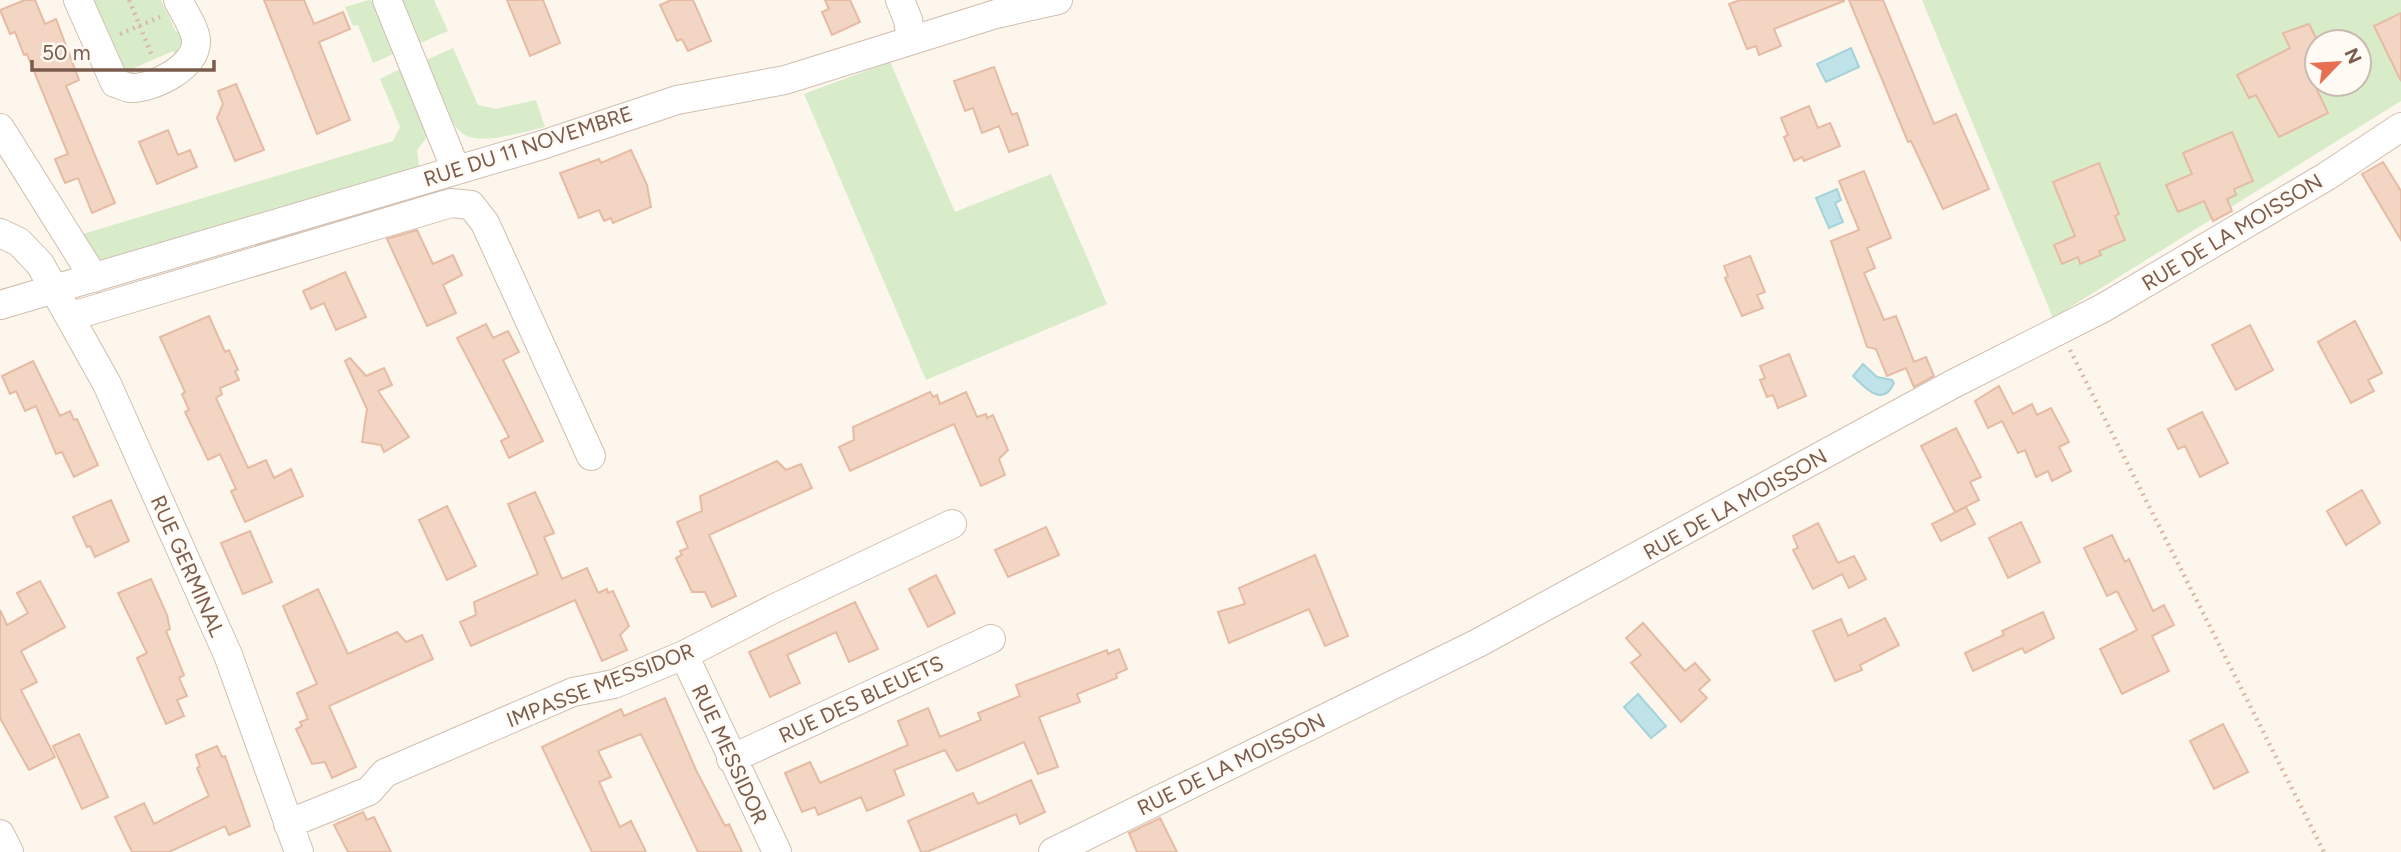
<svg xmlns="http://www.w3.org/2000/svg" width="2401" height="852" font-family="Figtree,sans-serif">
  <rect width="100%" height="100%" fill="#fdf6ec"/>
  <!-- green -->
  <path fill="#d8ecc9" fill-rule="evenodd" d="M94,0h67l15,32 7,-3 4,7 -8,23 -6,-8 -39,17 2,9 -6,1 -20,-21 8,-4z
    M369,0l5,3 22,50 -23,10 -15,-38 -5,1 -8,-19z
    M400,0h34l14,31 -30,13z
    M1922,0h479v101l-348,217zM2317,42h42v42h-42z
    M453,48l25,57 18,4 40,-9 9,27c-93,23 -85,18 -119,-67z
    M890,62l65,150 96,-38 56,130 -181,76 -122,-286z
    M400,69l28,67 -11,14 2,17 -326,96 -10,-29 310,-93 7,-14 -20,-48z"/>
  <!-- water -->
  <path fill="#bfe3e8" stroke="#a5d3da" stroke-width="2" d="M1851,48l8,19 -33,15 -9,-18z
    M1837,189l4,11 -6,3 8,19 -14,6 -13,-30z
    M1863,364l14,13 15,3 2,3c-11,25 -29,5 -41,-7z
    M1638,694l28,32 -15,12 -27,-31z"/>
  <!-- building -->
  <path fill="#f3d5c3" stroke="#e6bba3" stroke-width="2" d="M25,0h10l10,24 11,-5 23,61 -13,6 49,117 -23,10 -14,-35 -13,5 -10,-24 13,-5 -41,-100 -3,1 -9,-23 -5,2 -10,-24z
    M264,0h40l10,24 29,-12 7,17 -31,13 31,78 -33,14z
    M507,0h36l17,43 -30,13z
    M671,0h22l18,41 -23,10 -6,-12 -5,2 -17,-36z
    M825,0h25l10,22 -28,13 -10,-23 7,-3z
    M1740,0h104v1l-70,28 7,17 -22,9 -3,-9 -9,3 -18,-45z
    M1849,0h34l51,124 22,-10 33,75 -46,20 -32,-68 -3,1z
    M2401,13v68l-27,-55z
    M2309,24l8,16v50l11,23 -49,24 -23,-42 -7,3 -12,-23 53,-27 -7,-15z
    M994,67l18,48 5,-2 11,32 -19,7 -10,-26 -17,7 -9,-25 -8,3 -11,-30z
    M236,84l28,66 -29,11 -18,-43 6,-14 -5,-13z
    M1809,106l9,22 12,-5 10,23 -36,15 -2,-4 -8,4 -10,-24 4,-2 -7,-17z
    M168,130l10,25 12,-5 7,17 -40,17 -18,-42z
    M2232,132l21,49 -19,8 2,6 -9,4 5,12 -19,10 -9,-20 -26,11 -12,-27 26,-11 -9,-21z
    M631,150l16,35 4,22 -38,16 -2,-5 -7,3 -5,-11 -20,8 -19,-45 39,-14 2,4z
    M2383,162l18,29v49l-39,-66z
    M2099,163l20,51 -4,2 10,24 -26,11 2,4 -21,9 -2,-7 -16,7 -8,-19 21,-9 -22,-54z
    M1864,171l27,67 -24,10 8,20 -11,5 20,47 12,-4 18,46 12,-5 8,19 -20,11 -8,-19 -19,8 -11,-27 -9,-2 -36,-106 28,-11 -20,-49z
    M417,230l16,34 20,-9 9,20 -19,10 13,28 -29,13 -40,-87z
    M1750,256l15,36 -8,3 6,13 -21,8 -17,-38 3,-2 -4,-10z
    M345,272l21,45 -30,13 -12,-27 -13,6 -8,-18z
    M209,316l16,36 4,-2 9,20 -3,1 4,9 -19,8 2,6 -6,4 32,70 18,-8 8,18 17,-9 12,27 -58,26 -14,-31 5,-2 -16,-35 -12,6 -23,-48 4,-2 -7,-16 3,-2 -25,-55z
    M2355,321l27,52 -14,7 6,11 -23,12 -33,-61z
    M486,324l7,14 15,-7 11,21 -16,8 40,81 -34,17 -8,-17 8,-4 -52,-99z
    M2250,325l23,45 -37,20 -24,-45z
    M1789,354l17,42 -28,12 -5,-13 -6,2 -7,-17 5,-2 -5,-12z
    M350,358l16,18 18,-8 8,17 -14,6 31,46 -25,15 -3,-7 -19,-3 5,-33 -22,-48z
    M33,361l27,55 10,-5 4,9 3,-1 21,46 -24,12 -12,-25 -6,2 -20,-48 -11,5 -9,-20 -6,3 -8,-18z
    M1999,386l14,28 19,-10 5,11 14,-7 18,34 -10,5 12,24 -19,10 -4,-10 -12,6 -11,-27 -7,3 -16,-32 -14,7 -13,-27z
    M930,392l3,5 4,-2 3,9 26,-12 11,25 9,-3 1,4 6,-3 15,35 -9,9 6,16 -24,11 -27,-62 -104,47 -11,-24 15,-7 -1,-13z
    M2202,412l26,51 -28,14 -15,-31 -7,3 -10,-20z
    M1956,428l25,49 -11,5 9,18 -24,12 -34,-66z
    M777,461l9,9 15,-6 11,24 -103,47 27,61 -24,11 -7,-15h-13l-16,-34 6,-3 -2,-4 8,-3 -11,-26 25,-11 -2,-15z
    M2362,490l18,33 -34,22 -19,-34z
    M535,492l19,41 -10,4 18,42 25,-11 11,25 9,-4 1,4 5,-2 16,35 -9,9 7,15 -25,11 -27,-61 -104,46 -11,-24 16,-7 -2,-13 64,-28 -30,-70z
    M111,500l18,41 -34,16 -5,-11 -3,1 -14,-30z
    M447,506l29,60 -29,14 -28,-60z
    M1966,507l9,17 -34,17 -9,-17z
    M2021,522l19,40 -32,16 -19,-40z
    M1818,523l20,40 16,-7 12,23 -17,9 -7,-14 -29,15 -20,-39 5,-2 -5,-12z
    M1046,527l13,28 -51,22 -13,-27z
    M250,531l22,51 -29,12 -22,-51z
    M2112,535l13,27 4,-3 24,52 11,-6 10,20 -22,11 17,35 -47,23 -22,-45 37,-19 -20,-39 -10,5 -23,-48z
    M1315,555l33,81 -23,10 -16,-37 -80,34 -11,-31 27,-8 -6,-16z
    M936,575l19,38 -27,14 -19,-38z
    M151,579l16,36 3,14 -4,2 18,44 -5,3 8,18 -10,4 7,16 -18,8 -29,-66 10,-5 -29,-60z
    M40,581l25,46 -44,24 16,31 -16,8 34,67 -26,13 -29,-52v-108l7,15 21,-12 -11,-20z
    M318,589l30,65 49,-22 9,10 16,-7 11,24 -104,47 27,61 -24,11 -7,-16 -13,2 -16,-35 6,-3 -2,-4 8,-3 -11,-26 20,-9 -34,-78z
    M855,602l23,47 -29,13 -13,-30 -49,23 13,28 -30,14 -21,-45z
    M2043,612l11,26 -29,15 -3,-5 -49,23 -8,-18 39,-18 -2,-4z
    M1885,618l14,27 -39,20 2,5 -27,11 -22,-50 28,-12 7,17z
    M1643,623l42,48 10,-8 15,17 -11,10 8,8 -26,24 -50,-59 10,-8 -15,-17z
    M1119,649l8,20 -11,5 1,4 -40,16 3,8 -41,15 19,50 -20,7 -14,-32 -67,29 -12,-21 -51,20 10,25 -37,16 -6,-14 -43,18 -3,-8 -13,5 -17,-39 25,-11 10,21 88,-38 -10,-24 30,-13 12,29 41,-17 -3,-7 42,-17 -4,-11 91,-35 1,4z
    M665,698l31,72 29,56 4,-2 13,28h-44l-57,-118 -43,17 13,26 -12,5 21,45 11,-6 15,31h-54l-50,-105 79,-38 3,7z
    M2223,724l25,48 -34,17 -24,-48z
    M79,734l29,63 -26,12 -29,-63z
    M217,746l5,11 3,-1 25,70 -21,9 -4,-9 -56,26h-37l-17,-35 29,-14 10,21 55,-28 -12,-28 3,-2 -4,-11z
    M1031,780l14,32 -25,12 -4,-10 -89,38h-6l-13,-31 65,-28 5,11z
    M363,812l4,8 7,-3 17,35h-43l-14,-27z
    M1160,818l17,34h-40l-8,-19z"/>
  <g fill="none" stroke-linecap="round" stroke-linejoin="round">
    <!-- minor casing -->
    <g stroke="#d1beb0" stroke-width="30">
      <path id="minor" d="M78,0l37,83c4,1 10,4 15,5 22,1 68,-21 66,-48 -1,-12 -13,-29 -18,-40
        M387,0l69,170
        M900,0l8,20 3,19
        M0,128l94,150
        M0,233l19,9 21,22 67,120 121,271 71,197
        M0,305l542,-160 135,-45 108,-20 211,-66 62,-14
        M72,316l379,-113 20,2 14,18 106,233
        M684,655l93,197
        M731,759l260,-120
        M288,824l81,-33 16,-18 188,-81 41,-8 70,-29 91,-47 177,-84
        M0,834l9,18
        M1053,852l425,-209 475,-259 150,-76 224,-132 74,-49"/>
    </g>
    <!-- path -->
    <path stroke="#d9b8a5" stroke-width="4.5" stroke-dasharray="2 5" stroke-linecap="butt" d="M129,0l24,58
      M120,34l40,-17
      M2070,350l254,502"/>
    <!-- minor -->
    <use href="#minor" stroke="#fff" stroke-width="28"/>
  </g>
  <g text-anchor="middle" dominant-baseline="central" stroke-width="5" stroke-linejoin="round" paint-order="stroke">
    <!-- street labels -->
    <g font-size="21" fill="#7a5c4d" stroke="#fffaf3">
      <text transform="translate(528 146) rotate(-18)">RUE DU 11 NOVEMBRE</text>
      <text transform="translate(2232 232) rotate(-31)">RUE DE LA MOISSON</text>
      <text transform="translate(1735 504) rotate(-29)">RUE DE LA MOISSON</text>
      <text transform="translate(188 566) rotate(66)">RUE GERMINAL</text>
      <text transform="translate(600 685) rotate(-21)">IMPASSE MESSIDOR</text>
      <text transform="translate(861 699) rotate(-25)">RUE DES BLEUETS</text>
      <text transform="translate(730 754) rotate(65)">RUE MESSIDOR</text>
      <text transform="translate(1231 764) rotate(-26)">RUE DE LA MOISSON</text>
    </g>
  </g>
  <!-- north arrow -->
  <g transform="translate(2338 63) rotate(65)"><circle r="33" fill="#fffaf3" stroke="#cabbb1" stroke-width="2"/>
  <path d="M0-5L12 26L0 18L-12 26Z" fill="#e76f51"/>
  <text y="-10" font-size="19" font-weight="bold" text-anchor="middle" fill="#7a5c4d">N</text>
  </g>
  <!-- scale -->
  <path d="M32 60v10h182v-10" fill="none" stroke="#7a5c4d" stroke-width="3.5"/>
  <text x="42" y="60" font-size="21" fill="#7a5c4d" stroke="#fffaf3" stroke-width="5" paint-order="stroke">50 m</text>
</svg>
